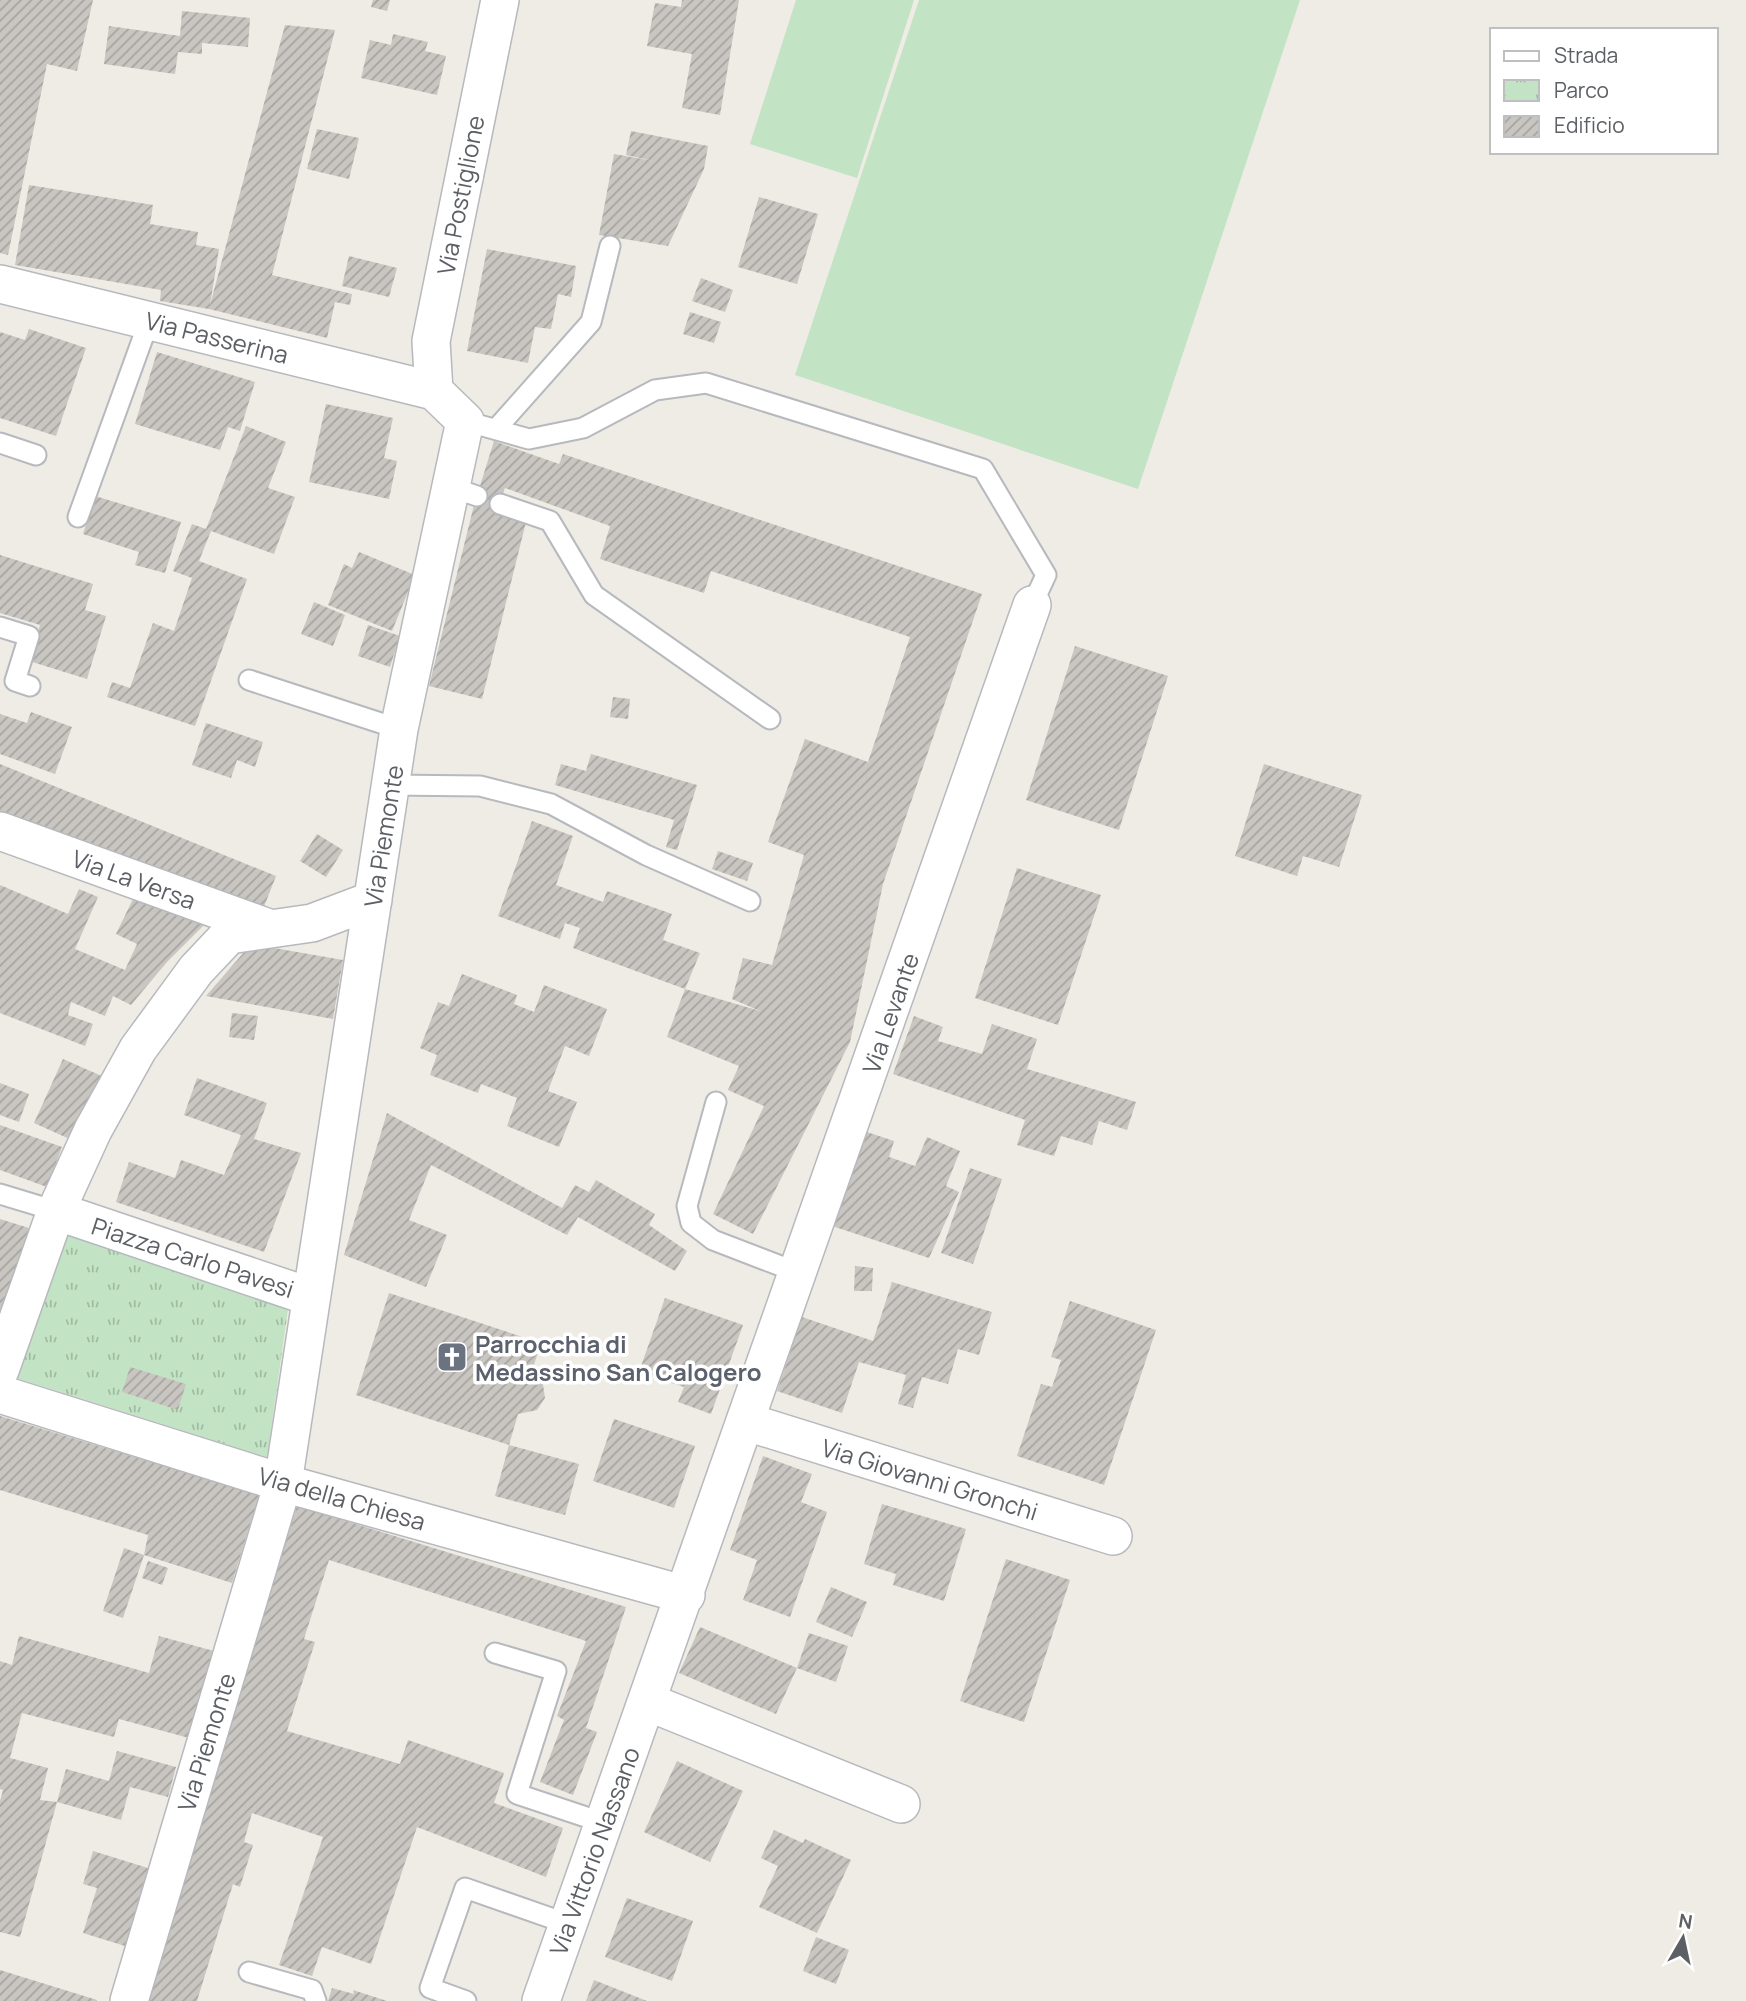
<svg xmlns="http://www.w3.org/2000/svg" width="1746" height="2001" font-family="Manrope,sans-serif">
  <defs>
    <pattern id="park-tufts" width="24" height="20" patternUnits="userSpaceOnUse" patternTransform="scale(1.75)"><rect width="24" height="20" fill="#c2e3c4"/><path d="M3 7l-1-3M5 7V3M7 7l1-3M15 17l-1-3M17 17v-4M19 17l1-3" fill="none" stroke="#a1bba3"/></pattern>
    <pattern id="building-hatch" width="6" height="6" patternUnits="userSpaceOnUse" patternTransform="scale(1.75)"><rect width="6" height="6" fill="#c9c6c1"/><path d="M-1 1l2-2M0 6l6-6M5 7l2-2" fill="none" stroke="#a6a4a0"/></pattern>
  </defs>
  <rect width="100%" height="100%" fill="#eeece4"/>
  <!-- park -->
  <path fill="url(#park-tufts)" d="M67,1227l222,75 -22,155 -254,-80z"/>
  <!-- pitch -->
  <path fill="#c2e3c4" d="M796,0h118l-57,178 -107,-34z
    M919,0h381l-162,489 -343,-114z"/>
  <!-- building -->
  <path fill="url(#building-hatch)" d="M0,0h93l-16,71 -30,-7 -39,191 -8,-2z
    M373,0h17l-3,11 -16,-4z
    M682,0h57l-19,115 -38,-7 10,-54 -45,-8 8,-43 26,4z
    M182,11l68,7 -2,29 -46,-4v11l-24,-2 -3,22 -71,-10 5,-38 71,10z
    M285,25l50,5 -63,245 80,19 -2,11 -15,-3 -8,36 -118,-29 -49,-8 1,-11 -146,-25 14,-80 124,20 -3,19 48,8 -2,13 23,4 -9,56z
    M393,34l35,8 -3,9 21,5 -9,39 -76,-17 9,-38 21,5z
    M317,129l42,9 -10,41 -42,-10z
    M631,131l77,15 -4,23 -36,77 -69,-11 15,-81 40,7 -28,-6z
    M759,197l59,17 -21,70 -59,-17z
    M487,249l89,17 -5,31 -13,-3 -7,35 -16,-2 -7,36 -61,-12z
    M349,256l48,12 -8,29 -47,-11z
    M701,278l32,12 -8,22 -33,-11z
    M690,312l31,10 -7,21 -31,-9z
    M29,329l57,19 -30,88 -56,-18v-86l25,8z
    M157,352l98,30 -15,49 -12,-4 -8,23 -85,-26z
    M326,404l67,14 -9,40 13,3 -8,38 -80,-17z
    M246,426l40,16 -18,46 27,9 -21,57 -63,-23 -12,30 48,18 -52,147 -88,-29 5,-15 18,6 23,-65 21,8 18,-53 -19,-7 19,-47 14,5z
    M494,441l65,23 4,-10 419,140 -99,290 -33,158 -97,192 -40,-20 51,-108 -36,-16 11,-24 -72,-29 18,-48 75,22 -28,-12 11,-41 29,7 32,-110 -36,-13 37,-103 63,23 42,-125 -199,-66 -7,22 -104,-34 10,-33 -105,-38 -8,22 30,8 -45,181 -53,-13 45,-181z
    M95,496l86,26 -16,51 -30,-8 4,-13 -56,-18z
    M359,552l56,23 -23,56 -64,-26 16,-41 8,4z
    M0,555l93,29 -8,26 21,6 -19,63 -58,-18 11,-36 -40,-12z
    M314,602l31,13 -12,31 -32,-12z
    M368,625l32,11 -10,31 -32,-11z
    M1075,646l93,30 -49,154 -93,-30z
    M613,697l17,2 -2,20 -18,-2z
    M31,712l41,15 -17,47 -55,-20v-40l27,9z
    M206,723l57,19 -8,25 -18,-7 -6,18 -39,-13z
    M591,754l106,31 -20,65 -11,-3 8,-27 -119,-35 6,-21 25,7z
    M0,764l276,112 -16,41 -260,-97z
    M1264,764l98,31 -23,72 -36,-11 -6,20 -62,-20z
    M532,821l41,15 -17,49 47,17 4,-11 65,23 -9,26 37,13 -15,36 -112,-41 7,-20 -15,-5 -5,16 -62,-23z
    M317,834l26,16 -17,27 -26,-16z
    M718,851l35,12 -6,18 -35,-12z
    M1017,868l84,27 -43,130 -83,-27z
    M0,885l68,29 11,-25 19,8 -23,52 50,21 12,-26 -21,-10 19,-39 71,28 -39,39 -36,43 -18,-9 -8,20 -34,-14 -3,13 25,9 -8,22 -85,-33z
    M251,944l92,16 -10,59 -127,-23z
    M462,974l55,21 -3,9 20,8 10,-27 63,24 -18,47 -24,-10 -17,45 29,11 -18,45 -52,-21 10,-28 -36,-14 -3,9 -48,-18 7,-20 -17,-7 18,-46 11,4z
    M232,1013l26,3 -4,24 -25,-3z
    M914,1016l29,11 -5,14 44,13 10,-30 45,15 -10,30 109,33 -9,28 -28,-9 -7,24 -31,-9 -7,20 -37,-11 8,-25 -132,-46z
    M63,1059l41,18 -30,64 -40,-18z
    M197,1078l70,25 -13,36 47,14 -37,99 -148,-50 13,-40 46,16 6,-18 43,15 17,-40 -57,-20z
    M0,1083l29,11 -10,28 -19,-7z
    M387,1113l175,95 13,-23 14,7 7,-12 59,34 -6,11 38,26 -12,20 -97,-54 -11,18 -136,-70 -22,55 38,15 -21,52 -82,-32z
    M0,1125l62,22 -15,40 -47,-17z
    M861,1130l33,11 -5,16 26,9 12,-29 33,14 -14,35 13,6 -30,66 -100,-33z
    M970,1168l32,11 -29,85 -32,-11z
    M0,1219l29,9 -28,90h-1z
    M855,1266l18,2 -1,23h-18z
    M892,1282l100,30 -13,43 -21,-6 -10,35 -26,-7 -9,31 -15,-4 8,-29 -47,-13 -17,51 -65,-22 25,-74 71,24z
    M389,1293l152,50 -9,28 10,7 3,20 -8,12 -19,4 -9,31 -153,-50z
    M665,1298l78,27 -32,89 -33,-12 6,-15 -45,-15z
    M1070,1301l86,29 -52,155 -87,-29 24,-72 11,3 9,-27 -10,-3z
    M130,1367l56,17 -8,26 -56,-18z
    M0,1416l259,79 -27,88 -88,-28 4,-20 -148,-45z
    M614,1419l81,27 -21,62 -81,-27z
    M509,1445l70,19 -14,51 -70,-19z
    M763,1456l49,18 -11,28 26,10 -37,105 -47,-17 14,-40 -27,-10z
    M882,1504l84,25 -22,72 -51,-16 3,-11 -32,-10z
    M297,1506l329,101 -40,121 11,4 -24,63 -33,-13 24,-62 -7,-4 29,-75 -257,-81 -25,79 11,3 -28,89 113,33 8,-24 96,33 -10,30 69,25 -17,49 -129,-50 -46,137 -49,-17 -10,29 -33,-11 44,-128 -71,-24 -8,29 9,3 -13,42 -7,-3 -36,117h-54z
    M124,1548l20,7 -21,63 -20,-7z
    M1006,1559l64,21 -46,142 -64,-21z
    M148,1561l20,7 -6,17 -20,-7z
    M831,1587l36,15 -15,35 -36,-15z
    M700,1627l97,41 -21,46 -97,-41z
    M809,1633l39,13 -12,36 -39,-14z
    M19,1636l130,37 10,-37 55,15 -25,87 -70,-19 -5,18 -92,-24 -12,45 38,10 -8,32 17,2 9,-33 43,12 8,-30 59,16 -8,30 -38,-10 -9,33 -64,-18 -37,135 -20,-5v-131l3,-11 -3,-1v-128l12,4z
    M677,1761l66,30 -33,71 -66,-30z
    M774,1830l29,13 2,-4 46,21 -34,73 -58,-26 19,-41 -17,-8z
    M93,1851l55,17 -23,78 -42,-13 14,-45 -14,-4z
    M627,1898l66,23 -21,60 -67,-24z
    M816,1937l33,13 -13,34 -33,-13z
    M0,1970l97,30v1h-97z
    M594,1980l53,21h-61z
    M332,1988l22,6 -1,-4 34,11h-59z"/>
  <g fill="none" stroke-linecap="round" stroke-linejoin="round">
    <!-- service casing -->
    <g stroke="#b6b9bd" stroke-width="23">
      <path id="service" d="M465,421l64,18 54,-11 72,-38 51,-7 277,86 63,106 -14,30
        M496,429l95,-107 19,-76
        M0,443l36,12
        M451,487l26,9
        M500,504l50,17 44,74 176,124
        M78,517l71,-196
        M0,627l29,9 -14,45 15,5
        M249,680l150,49
        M390,785l90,1 71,18 95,51 104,46
        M716,1102l-29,104 4,17 22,17 86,33
        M0,1194l56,17
        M495,1653l61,18 -39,123 87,29
        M249,1972l63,18 4,11
        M466,2001l-36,-13 35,-100 103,36"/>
    </g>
    <!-- minor casing -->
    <g stroke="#b6b9bd" stroke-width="40">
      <path id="minor" d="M0,284l434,107 31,30 -66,308 -116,754 -154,518
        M434,391l-3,-50 69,-341
        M0,831l266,96
        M56,1211l255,86
        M0,1370l56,-159 37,-81 45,-81 58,-79 33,-35 83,-12 61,-23
        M0,1394l283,89 403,112
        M747,1422l366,114
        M648,1702l253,102
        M541,2001l491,-1396"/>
    </g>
    <!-- service -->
    <use href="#service" stroke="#fff" stroke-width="19"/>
    <!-- minor -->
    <use href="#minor" stroke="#fff" stroke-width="37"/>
  </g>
  <!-- icons -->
  <defs>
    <g id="church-square" transform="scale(1.575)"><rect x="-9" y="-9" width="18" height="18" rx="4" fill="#6b7280" stroke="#fff"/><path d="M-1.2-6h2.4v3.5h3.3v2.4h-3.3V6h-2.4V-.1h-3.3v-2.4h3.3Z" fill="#fff"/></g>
  </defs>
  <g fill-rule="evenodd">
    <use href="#church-square" x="452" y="1357"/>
  </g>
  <g text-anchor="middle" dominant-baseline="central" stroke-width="7" stroke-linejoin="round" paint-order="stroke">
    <!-- street labels -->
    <g font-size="24" fill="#5c5f64" stroke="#fff">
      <text transform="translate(460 195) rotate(-79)">Via Postiglione</text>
      <text transform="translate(217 337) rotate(14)">Via Passerina</text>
      <text transform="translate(383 836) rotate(-81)">Via Piemonte</text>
      <text transform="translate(134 879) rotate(20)">Via La Versa</text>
      <text transform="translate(890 1013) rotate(-71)">Via Levante</text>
      <text transform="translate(193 1257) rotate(18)">Piazza Carlo Pavesi</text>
      <text transform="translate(930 1479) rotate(17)">Via Giovanni Gronchi</text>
      <text transform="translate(342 1498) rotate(16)">Via della Chiesa</text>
      <text transform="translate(206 1742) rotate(-73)">Via Piemonte</text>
      <text transform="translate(594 1851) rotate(-70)">Via Vittorio Nassano</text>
    </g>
    <!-- worship labels -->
    <g font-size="24" font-weight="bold" fill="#5b616d" stroke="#fff" text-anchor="start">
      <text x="475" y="1343">Parrocchia di<tspan x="475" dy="28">Medassino San Calogero</tspan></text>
    </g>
  </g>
  <!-- legend -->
  <rect x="1490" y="28" width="228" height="126" fill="#ffffff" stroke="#bebfc1" stroke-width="2"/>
  <rect x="1504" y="51" width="35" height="10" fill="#ffffff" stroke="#bebfc1" stroke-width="2"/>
  <text x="1554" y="63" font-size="21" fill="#5c5f64">Strada</text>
  <rect x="1504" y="80" width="35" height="21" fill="url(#park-tufts)" stroke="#bebfc1" stroke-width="2"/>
  <text x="1554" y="98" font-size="21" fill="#5c5f64">Parco</text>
  <rect x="1504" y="116" width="35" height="21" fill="url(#building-hatch)" stroke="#bebfc1" stroke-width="2"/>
  <text x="1554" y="133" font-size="21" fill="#5c5f64">Edificio</text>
  <!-- north arrow -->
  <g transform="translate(1683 1938) rotate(9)" stroke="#ffffff" stroke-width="5" paint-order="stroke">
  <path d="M0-5L12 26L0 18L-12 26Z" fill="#5c5f64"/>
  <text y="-10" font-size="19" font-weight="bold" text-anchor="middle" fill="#5c5f64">N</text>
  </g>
</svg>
